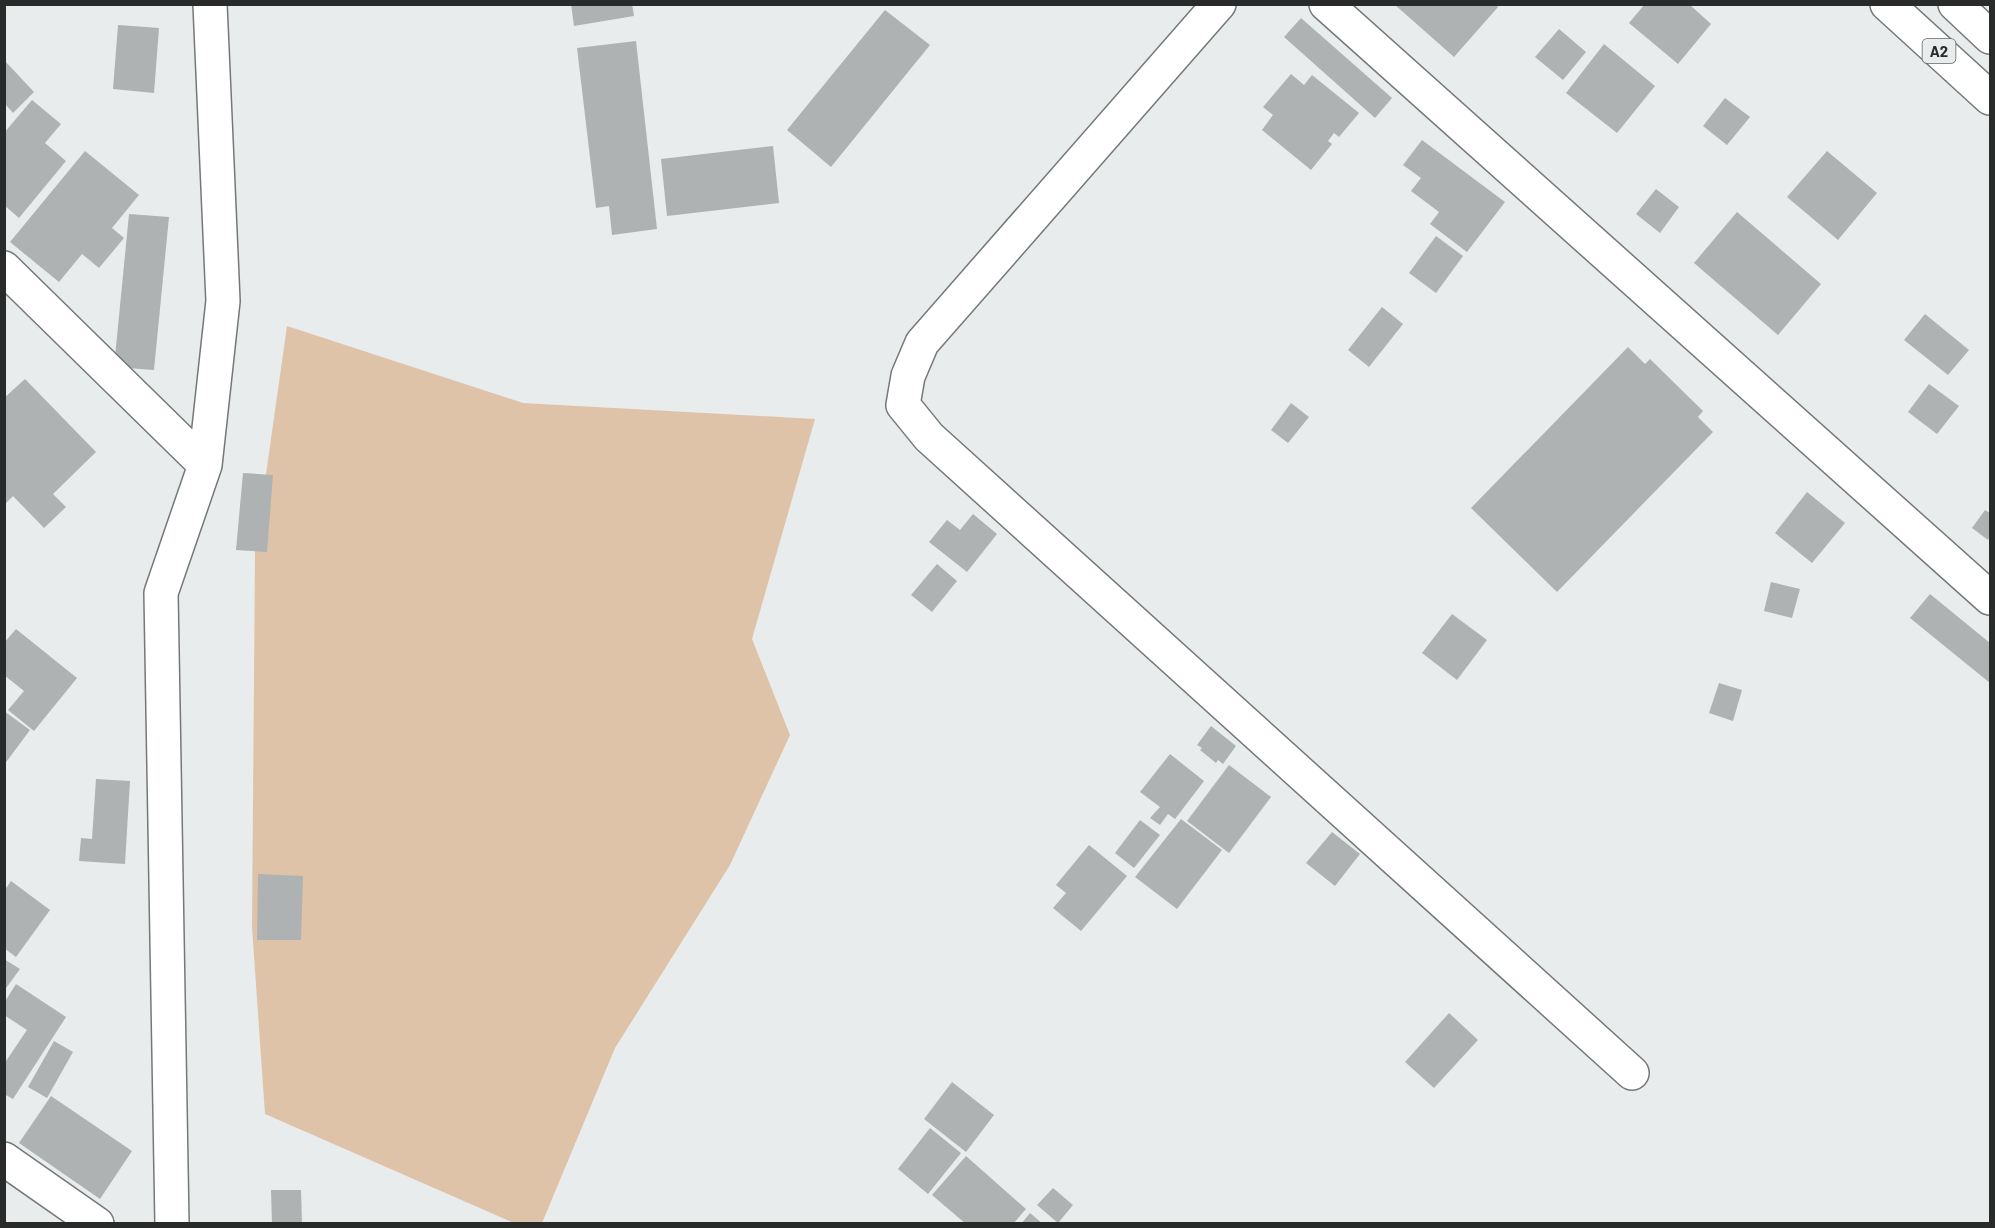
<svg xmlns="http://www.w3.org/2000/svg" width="1995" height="1228" font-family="Barlow,sans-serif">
  <rect width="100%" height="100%" fill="#e8ecec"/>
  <!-- green -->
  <path fill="#dec3a9" d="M287,326l236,77 292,16 -63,220 38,96 -60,130 -115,183 -73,175h-28l-249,-109 -13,-187 3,-375z"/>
  <!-- building -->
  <path fill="#aeb2b2" d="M571,4h61l2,12 -60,10z
    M1394,4h102l2,3 -44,50z
    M1645,4h44l22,20 -33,40 -49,-41z
    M885,10l45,35 -99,122 -44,-37z
    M1301,18l91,80 -17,20 -91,-81z
    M118,25l41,3 -5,65 -41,-4z
    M1559,29l27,23 -23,28 -28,-23z
    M636,41l21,188 -45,6 -3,-29 -13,2 -19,-160z
    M1604,44l51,42 -38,47 -51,-40z
    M5,61l29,31 -21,21 -8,-9z
    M1291,74l13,11 8,-10 47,38 -20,24 -5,-4 -6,8 4,3 -21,26 -49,-40 11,-15 -10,-8z
    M1725,98l25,19 -23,28 -24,-19z
    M32,100l29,24 -16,19 21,18 -47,57 -15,-13v-72z
    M1422,140l83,62 -38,50 -37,-28 9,-12 -28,-21 10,-13 -18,-13z
    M773,146l6,57 -112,13 -6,-57z
    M85,151l54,44 -27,33 12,10 -25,30 -17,-14 -23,28 -49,-40z
    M1827,151l50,42 -39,47 -51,-43z
    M1656,189l23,18 -19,26 -24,-19z
    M1737,212l84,72 -43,51 -84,-72z
    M129,214l40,3 -15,153 -40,-3z
    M1436,236l27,20 -27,37 -27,-20z
    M1382,307l21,17 -34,43 -21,-17z
    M1925,314l44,36 -21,25 -44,-35z
    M1628,347l17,17 5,-5 53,52 -5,6 15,15 -156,160 -86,-84z
    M25,379l71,73 -43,42 13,13 -22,21 -31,-32 -9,9v-107z
    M1929,384l30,22 -22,28 -29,-22z
    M1291,403l18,14 -21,26 -17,-13z
    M243,473l30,2 -6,77 -31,-2z
    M1807,492l38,31 -33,40 -37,-30z
    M1985,510l5,3v23l-2,4 -16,-12z
    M973,514l24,20 -30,38 -38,-30 18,-22 13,10z
    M937,564l20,17 -25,31 -21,-17z
    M1771,582l29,7 -8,29 -28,-7z
    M1930,594l60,49v40l-80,-65z
    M1452,614l35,26 -30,40 -35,-27z
    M16,629l61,49 -43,53 -26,-21 16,-19 -20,-16v-32z
    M1719,683l23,7 -9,31 -24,-8z
    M4,711l26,19 -26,35z
    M1211,726l25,20 -13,18 -5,-4 -2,3 -16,-13 2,-2 -5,-3z
    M1170,754l34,27 -29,38 -7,-5 -8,11 -10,-7 10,-11 -20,-15z
    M1229,765l42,32 -42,56 -42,-32z
    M96,779l34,2 -5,83 -46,-3 2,-23 11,1z
    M1181,819l41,31 -45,59 -42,-32z
    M1140,820l20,15 -26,33 -19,-15z
    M1332,832l28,22 -25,32 -29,-23z
    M1089,845l38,31 -46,55 -28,-23 13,-15 -10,-8z
    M258,874l45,2 -2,64h-44z
    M11,881l39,29 -34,47 -12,-9v-57z
    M4,959l16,10 -16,22z
    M16,984l50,33 -53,82 -9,-5v-30l23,-34 -23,-15v-12z
    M1449,1013l29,27 -44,48 -29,-26z
    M54,1041l19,11 -26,46 -19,-11z
    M952,1082l42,33 -28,37 -42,-33z
    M51,1096l81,55 -32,48 -81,-56z
    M930,1128l31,25 -33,41 -30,-25z
    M966,1156l60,53 -13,15h-47l-34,-29z
    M1053,1188l20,17 -15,18 -21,-18z
    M271,1190h30l1,34h-30z
    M1030,1213l13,11h-22z"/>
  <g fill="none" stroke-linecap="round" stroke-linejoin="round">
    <!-- minor casing -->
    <g stroke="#757879" stroke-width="36">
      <path id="minor" d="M1219,4l-297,339 -14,33 -5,29 26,32 703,636
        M1326,4l664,594
        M4,268l201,197
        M4,1159l93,65
        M172,1224l-11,-631 44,-128 18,-164 -13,-297"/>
    </g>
    <!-- highway casing -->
    <g stroke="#757879" stroke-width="36">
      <path id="highway" d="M1887,4l103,94
        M1955,4l35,33"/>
    </g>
    <!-- minor -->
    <use href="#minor" stroke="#fff" stroke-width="33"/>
    <!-- highway -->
    <use href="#highway" stroke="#fff" stroke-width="33"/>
  </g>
  <g text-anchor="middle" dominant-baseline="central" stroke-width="4.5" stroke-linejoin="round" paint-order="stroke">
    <!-- shield labels -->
    <rect fill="#e8ecec" stroke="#626464" stroke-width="1.5" x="1922.5" y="39" width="33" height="24" rx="4.5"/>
    <g font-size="15" font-weight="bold" fill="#292a2a">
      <text x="1939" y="51">A2</text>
    </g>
  </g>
  <!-- border -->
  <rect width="1995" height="1228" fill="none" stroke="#292a2a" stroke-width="12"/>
</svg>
